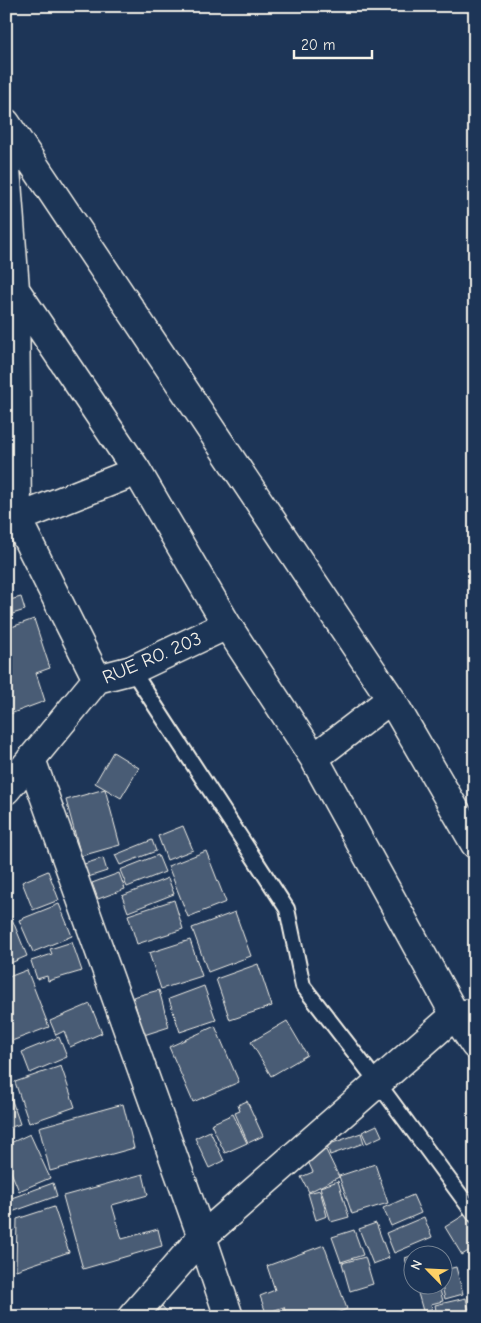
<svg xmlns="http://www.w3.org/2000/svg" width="481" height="1323" font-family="'Comic Neue',sans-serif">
  <rect width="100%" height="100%" fill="#1d3557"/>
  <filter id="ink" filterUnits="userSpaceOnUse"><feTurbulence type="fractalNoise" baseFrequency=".02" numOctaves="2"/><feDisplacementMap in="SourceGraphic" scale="10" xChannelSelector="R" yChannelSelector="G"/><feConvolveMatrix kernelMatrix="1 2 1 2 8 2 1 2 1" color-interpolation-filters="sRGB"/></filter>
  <g filter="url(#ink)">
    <!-- building -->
    <path fill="#485b74" stroke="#f4f1e8" d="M21,597l4,13 -19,6v-15z
      M34,619l16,49 -14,5 9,28 -35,13 -4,-12v-73z
      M113,752l26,16 -18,30 -26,-15z
      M105,789l15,56 -39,11 -15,-56z
      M183,826l10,24 -26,10 -9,-24z
      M152,840l4,11 -36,14 -5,-10z
      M206,851l20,51 -38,15 -20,-51z
      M158,855l7,17 -38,15 -7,-17z
      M103,858l4,13 -22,7 -4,-13z
      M48,871l11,29 -26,10 -11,-28z
      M119,873l6,16 -27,10 -6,-16z
      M168,878l6,16 -46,18 -6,-16z
      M174,900l9,29 -46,15 -9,-29z
      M59,904l13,32 -39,16 -14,-32z
      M235,912l16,44 -43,16 -16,-44z
      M10,914l17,42 -21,9v-50z
      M190,940l12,36 -41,13 -12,-36z
      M72,942l10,29 -34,10 -1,-5 -10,3 -6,-18 21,-7 -2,-5z
      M258,964l14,42 -42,14 -14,-41z
      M27,970l22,57 -40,15 -3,-7v-57z
      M204,986l12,34 -36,12 -11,-33z
      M159,990l10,37 -25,8 -11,-38z
      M90,1004l12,29 -32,14 -6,-16 -8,4 -6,-14z
      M287,1021l20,34 -36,21 -20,-34z
      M215,1026l24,56 -46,20 -24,-55z
      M59,1037l8,20 -37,16 -8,-21z
      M61,1066l14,41 -46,16 -14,-41z
      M6,1083l14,41 -14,5z
      M247,1101l16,35 -15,7 -13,-30 5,-2 -2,-6z
      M123,1104l11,44 -84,23 -11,-44z
      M233,1114l14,29 -22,10 -14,-29z
      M377,1125l5,11 -15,7 -5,-11z
      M210,1131l14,30 -15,7 -14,-30z
      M361,1133l3,10 -34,12 -3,-10z
      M30,1134l20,44 -31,13 -13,-31v-15z
      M323,1144l16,33 -30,15 -8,-15 12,-5 -9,-19z
      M375,1164l13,39 -36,11 -13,-38z
      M143,1174l5,21 -36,10 10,34 36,-10 4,17 -79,23 -20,-73z
      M338,1181l11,36 -18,5 -11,-35z
      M53,1183l4,13 -51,18v-14z
      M320,1190l7,26 -11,4 -8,-27z
      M413,1195l8,18 -30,13 -8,-18z
      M54,1207l15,45 -53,18 1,-51z
      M469,1212l6,10v25l-13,8 -17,-28z
      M6,1217l8,13 -8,4z
      M424,1217l8,20 -38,16 -8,-20z
      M376,1223l13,35 -16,6 -14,-35z
      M354,1230l9,25 -22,7 -9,-25z
      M324,1245l23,64 -20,8h-40l-3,-10 -18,6 -6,-17 15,-6 -8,-24z
      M430,1249l2,7h-18v11l-6,2 -3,-11z
      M365,1257l8,27 -23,7 -8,-28z
      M456,1267l7,27 -18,5 -3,-13h2v-16z
      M416,1286h23l4,15 -12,3 1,5 -9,2z
      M466,1298l4,19h-33l-2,-12z
      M162,1306l9,11h-22z"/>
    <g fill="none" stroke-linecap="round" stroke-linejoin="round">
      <!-- service casing -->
      <g stroke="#f4f1e8" stroke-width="18">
        <path id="service" d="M132,670l155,239 16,77 75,97 97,132"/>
      </g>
      <!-- minor casing -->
      <g stroke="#f4f1e8" stroke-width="31">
        <path id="minor" d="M6,123l385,576 84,145
          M6,168l9,121 2,230 80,160
          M6,276l131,195 90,154 87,133 141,257 20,30
          M6,523l131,-52
          M314,758l77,-59
          M31,759l171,478 27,80
          M6,790l91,-111 35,-9 95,-45
          M132,1317l70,-80 253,-222 19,-2"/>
      </g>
      <!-- service -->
      <use href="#service" stroke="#1d3557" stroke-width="14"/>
      <!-- minor -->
      <use href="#minor" stroke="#1d3557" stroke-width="28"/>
    </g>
  </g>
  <g text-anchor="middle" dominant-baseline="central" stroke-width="4" stroke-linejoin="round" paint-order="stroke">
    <!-- street labels -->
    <g font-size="19" fill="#f4f1e8" stroke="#1d3557">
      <text transform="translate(152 658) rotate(-23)">RUE RO. 203</text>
    </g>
  </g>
  <!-- margin -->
  <rect width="481" height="1323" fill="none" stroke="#1d3557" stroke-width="25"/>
  <rect x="12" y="12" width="456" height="1298" fill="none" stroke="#f4f1e8" stroke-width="2" filter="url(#ink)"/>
  <!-- north arrow -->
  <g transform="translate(428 1270) rotate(294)"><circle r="24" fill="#1d3557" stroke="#738091"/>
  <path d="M0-4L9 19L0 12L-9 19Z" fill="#ffd166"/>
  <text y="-8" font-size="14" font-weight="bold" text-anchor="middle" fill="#f4f1e8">N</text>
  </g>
  <!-- scale -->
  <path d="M294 50v8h78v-8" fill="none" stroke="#f4f1e8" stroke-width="2.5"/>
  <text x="301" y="50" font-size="15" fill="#f4f1e8" stroke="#1d3557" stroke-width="4" paint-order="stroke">20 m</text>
</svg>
